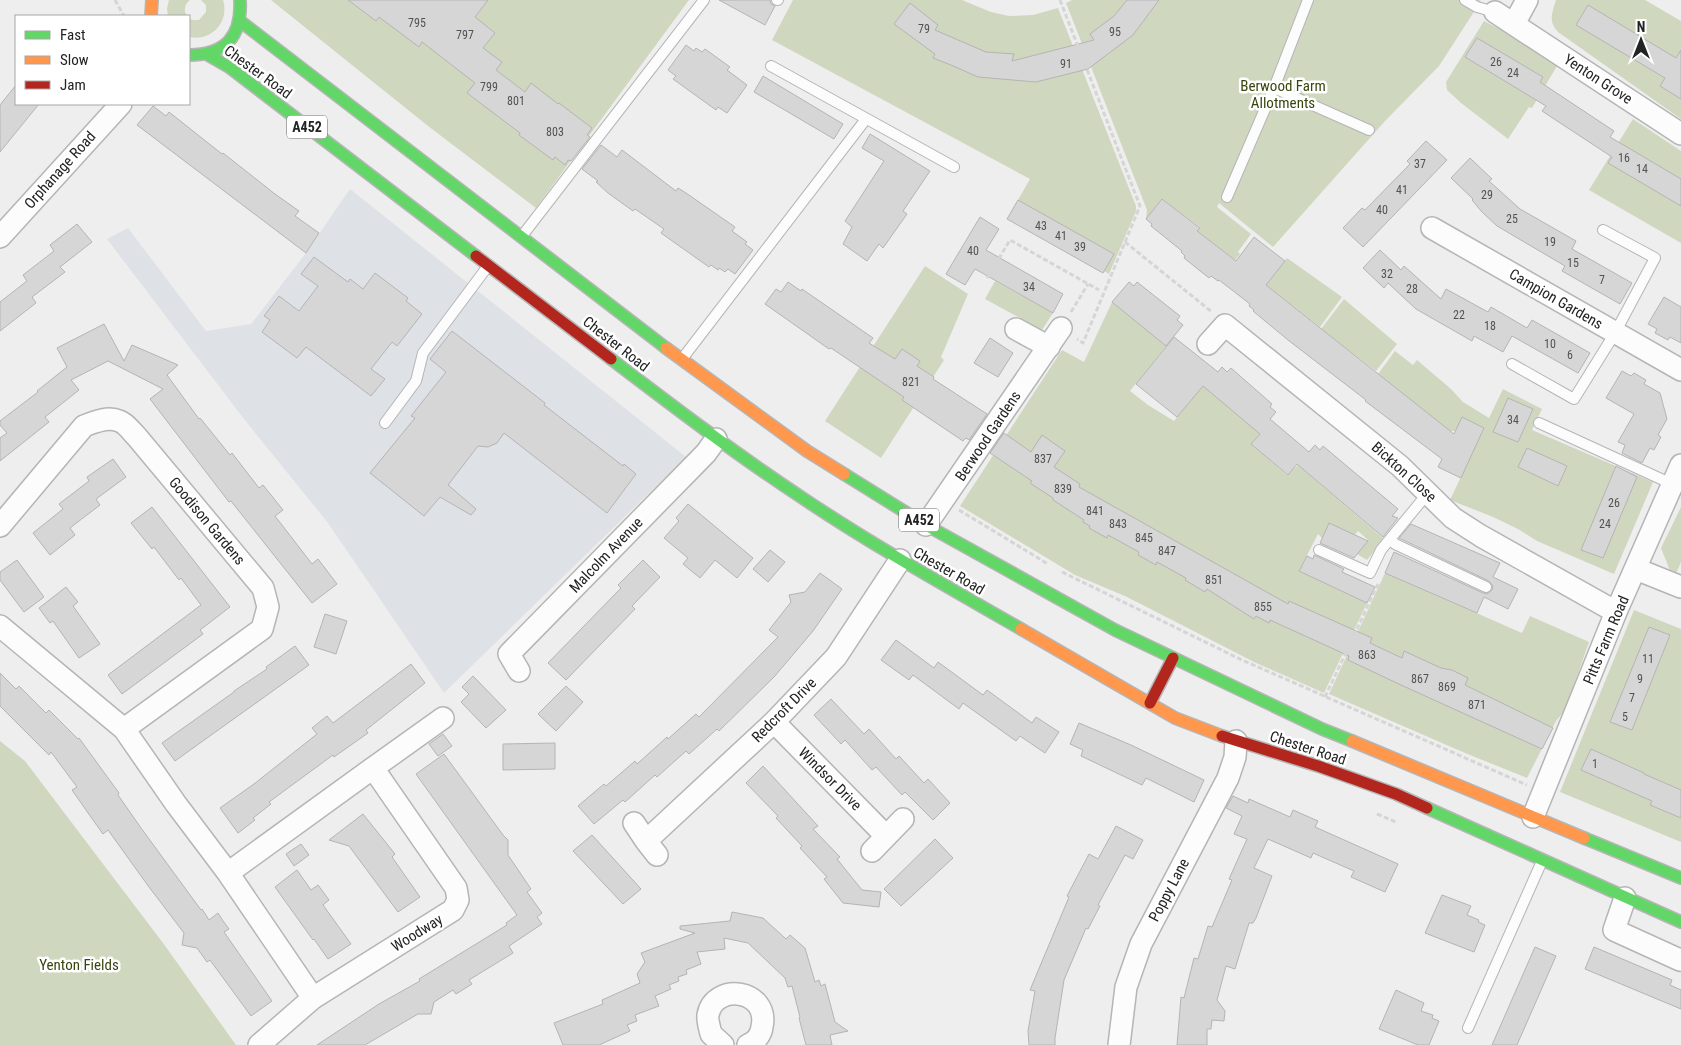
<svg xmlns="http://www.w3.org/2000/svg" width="1681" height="1045" font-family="'Roboto Condensed',sans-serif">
  <rect width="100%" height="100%" fill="#eeeeef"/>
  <!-- built -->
  <path fill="#dee1e6" d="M350,189l336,268 -242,236 -116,-170 -84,-104 -137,-180 21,-11 78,103 45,-7 55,-71z"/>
  <!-- green -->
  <path fill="#d0d7bf" d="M169,0h21c-5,4 -7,10 -3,16h-19l-1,-7z
    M201,0h22c7,22 -12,42 -34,37v-19l3,2h7l7,-8v-7z
    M271,0h418l-153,208 -108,-82z
    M793,0h169l29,12 18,4 24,-1 25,-7 78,198v5l-27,63 -5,-3 10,-17 -96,-54 12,-21 -258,-139z
    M1072,0h407l2,1 -42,65 -54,55 -112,126 -54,-44 -2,4 34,27 -13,18 2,2 -5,6 -38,-29 3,-4 -38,-28 -16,20 1,-9 -81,-207z
    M1556,0h89l36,21v98l-123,-87c-10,-11 -6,-19 -2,-32z
    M1484,21l37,19 36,26 -25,42 -3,-1 -21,32 -47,-36 -14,-13 -1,-8z
    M1633,119l48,32v92l-92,-53z
    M1287,258l55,39 -22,30 -55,-43z
    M925,266l43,28 -27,63 3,3 -63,98 -56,-37z
    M995,281l58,32 -11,17 -57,-31z
    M1344,299l53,45 -21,27 -55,-42z
    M1112,302l54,44 -36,45 18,14 26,16 29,-36 57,49 -9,10 36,31 11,-10 86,74 -17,21 -10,-6 11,-14 -10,-9 -13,17 -23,-10 -4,-4 -19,37 68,32 -43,90 -70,-31 -127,-65 -52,-22 -115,-69 102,-156 22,12z
    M1395,351l18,14 4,-5 34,29 12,13 26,16 14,-29 39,20 -10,21 121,52 -39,92 -77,-33 -19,-12 -25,-12 -43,-17 34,-72 -22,-10 -7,13h-5l-72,-57z
    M1681,507v55l-6,14 -4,-3 -10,-25z
    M1385,573l137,60 8,-17 59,26 -24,68 -9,11 -29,57 -62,-25 -136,-59z
    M1634,610l47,19v213l-121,-50z
    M0,741l25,20 138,182 73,102h-236z"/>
  <!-- building -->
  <path fill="#d6d6d6" stroke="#b4b4b4" d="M348,0h140l-13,17 20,16 -12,15 19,14 -6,8 29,22 6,-9 27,21 1,-1 33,25 -5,7 3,2 -19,24 -3,-1 -3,5 -10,-8 -2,3 -34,-25 1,-2 -53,-40 8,-10 -53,-41 -3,5 -40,-30 -3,4z
    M719,0h51l1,4 4,2 -10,19z
    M1127,0h32l-26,35 -45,34 -52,13 -58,-5 -27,-12 -18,-7 2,-4 -41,-30 16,-21 28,22 -3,5 51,22 28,2 -2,7 82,-21 -4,-6 24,-18z
    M1588,5l88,53 5,-8v49l-21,-13 5,-8 -89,-53z
    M1477,38l66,39 -3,5 74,49 -4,6 71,42v27l-73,-43 4,-6 -70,-46 4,-5 -81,-49z
    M686,45l8,6 2,-3 6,4 3,-3 25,18 -3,3 20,15 -20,28 -9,-6 -2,3 -43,-31 3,-3 -8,-6z
    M763,76l80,48 -9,15 -80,-47z
    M16,85v19h23l-39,48v-47z
    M153,106l13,10 3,-4 53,42 1,-1 52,41 24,17 -4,5 24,17 -13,20 -169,-128z
    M870,134l60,37 -27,40 4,3 -24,34 -4,-4 -12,17 -24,-17 9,-17 -7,-6 39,-60 -22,-13z
    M1426,141l21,19 -84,87 -20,-19 19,-20 3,2 45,-46 -3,-3z
    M601,145l16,12 5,-7 54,41 2,-3 8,5 49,34 -3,4 15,11 -2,2 8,6 -18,24 -7,-5 -3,3 -6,-4 -1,2 -7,-5 -2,2 -48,-34 3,-4 -29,-20 -2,2 -25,-18 -12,-11 2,-1 -16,-12z
    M1470,158l22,21 -3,2 31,28 56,32 -4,8 60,34 -12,21 -58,-33 3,-5 -68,-40 -15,-14 -10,-12 1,-1 -22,-21z
    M1162,199l38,29 -3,3 39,30 18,-24 31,24 -19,24 188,149 8,-17 22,11 -23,50 -23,-11 4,-8 -77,-58 1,-1 -78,-60 -35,-29 1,-1 -5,-4 1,-2 -31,-24 -1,1 -7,-5 -2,2 -25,-20 1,-2 -4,-4 1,-1 -31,-25 1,-2 -6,-5z
    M1018,200l96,54 -11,19 -96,-54z
    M980,217l19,12 -13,21 77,44 -10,19 -78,-44 -10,16 -19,-11z
    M77,224l15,18 -32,25 5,5 -33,25 4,6 -36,28v-29l27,-21 -4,-6 31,-24 -4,-6z
    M1380,250l21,20 3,-4 37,33 5,-10 42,23 3,-5 36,21 5,-8 58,33 -12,20 -66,-37 -9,16 -29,-16 -2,5 -56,-32 -28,-26 -4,5 -21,-20z
    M314,257l34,25 2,-3 13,10 12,-16 33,25 -2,3 16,13 -25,32 -5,-4 -21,27 14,10 -14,17 -65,-49 -9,11 -35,-26 8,-12 -6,-4 15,-20 20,15 19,-25 -17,-12z
    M788,282l13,9 1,-2 71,49 -4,5 26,16 7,-10 18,12 -3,5 17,11 -1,2 54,35 -18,26 -3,-2 -3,3 -61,-41 2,-3 -73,-49 -2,1 -64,-45 11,-15 5,3z
    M1129,282l5,4 3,-4 43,34 -3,4 6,5 -17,21 -54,-44z
    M1664,297l17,10v36l-11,-6 -2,3 -13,-7 2,-4 -9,-5z
    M104,324l20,37 8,-16 46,20 -11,10 32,44 1,-1 30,37 2,-2 27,35 4,-3 20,25 -8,6 37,48 6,-5 19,25 -25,19 -81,-102 -2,1 -79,-103 13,-10 -55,-28 -37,19 8,10 -34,27 4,5 -49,39v-23l7,-5 -7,-8v-4l38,-29 -1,-1 30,-24 -10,-19z
    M452,331l93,72 -1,2 79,61 1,-2 12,10 -29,39 -103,-80 -7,10 -9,4 -10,-1 -30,39 28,24 -5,6 -31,-18 -16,19 -54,-43 45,-55 -4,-2 35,-44 -16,-13z
    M1174,337l44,35 4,-5 5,5 4,-4 41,36 -2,3 6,5 -6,7 39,33 6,-7 5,5 3,-4 75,63 -6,7 6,2 -15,19 -86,-73 -9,11 -37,-31 9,-10 -57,-48 -26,31 -41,-33z
    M990,338l23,15 -15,24 -24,-14z
    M1622,371l9,5 3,-3 12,7 -2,4 16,9 7,26 -9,16 3,2 -7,13 -4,-2 -8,15 -20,-10 3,-8 -7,-3 16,-28 -28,-16z
    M1508,398l25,11 -15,33 -25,-10z
    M1004,433l27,19 11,-17 23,16 -11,16 26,17 -1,3 209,117 1,-3 83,37 -2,5 32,15 2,-7 37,17 11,2 16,8 -3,7 88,43 -11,21 -141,-64 -53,-25 1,-4 -79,-36 -1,3 -13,-7 -2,3 -47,-30 -2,3 -20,-12 1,-2 -29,-16 -1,3 -18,-10 1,-3 -31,-17 -1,3 -18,-10 1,-2 -7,-4 1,-2 -31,-20v-2l-23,-15 2,-2 -42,-28z
    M1527,448l40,18 -9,20 -40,-19z
    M113,459l13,18 -30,22 4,6 -30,23 5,7 -25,20 -17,-22 30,-24 -4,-5 30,-23 -2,-4z
    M1616,466l21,11 -34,81 -22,-8z
    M688,504l65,54 -16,20 -22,-18 -15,18 -17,-14 5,-6 -24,-20 15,-17 -3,-3z
    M152,507l78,100 -30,23 3,4 -81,60 -14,-19 93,-70 -20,-27 -2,2 -25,-33 -2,2 -21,-26z
    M1329,523l39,18 -14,17 -34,-15z
    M1411,524l89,39 -7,14 25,12 -10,20 -24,-12 -7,16 -92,-40 9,-21 89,41 4,1 5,-4 1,-4 -4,-5 -90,-43z
    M770,550l15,12 -17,20 -15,-13z
    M1314,555l30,14 -2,3 33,15 -8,16 -68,-32 8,-15 6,3z
    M17,560l27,37 -20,15 -24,-32v-8z
    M643,560l17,17 -28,29 3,3 -69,71 -18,-17 73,-75 -3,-3z
    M820,573l22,16 -29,42 -39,46 -55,54 -2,-2 -28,25 -3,-3 -29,26 -2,-2 -30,27 -2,-2 -29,24 -16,-18 26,-22 2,2 29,-25 2,3 30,-27 1,2 28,-25 3,3 79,-80 -9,-7 22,-28 -2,-7 16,-3z
    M66,587l12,15 -5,4 27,38 -21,14 -26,-37 -3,2 -11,-15z
    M325,614l22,7 -11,33 -22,-7z
    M1649,627l21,8 -38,95 -22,-8z
    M896,640l38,28 4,-6 45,33 4,-5 45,33 4,-6 23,15 -14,21 -25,-17 -4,5 -53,-38 -4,6 -46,-34 -4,5 -28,-20z
    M295,646l14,19 -134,96 -13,-18 72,-51v-1l33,-22 -1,-2z
    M411,664l14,19 -59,47 2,3 -34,24 -1,-2 -64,47 2,2 -18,14 2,2 -17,13 -18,-25 34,-24 63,-50 -5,-6 15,-12 6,7z
    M0,673l16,16 3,-3 27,27 3,-3 29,29 1,-1 40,55 -1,2 23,33 60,82 1,-1 7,11 9,-7 5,8 6,8 -5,3 48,69 -21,15 -41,-56 -3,2 -10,-14 -15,-3 2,-12 -35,-46 -41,-57 -5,4 -10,-14 -21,-30 5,-3 -26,-35 -2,3 -49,-49z
    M473,676l33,34 -20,18 -25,-26 8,-8 -7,-7z
    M566,686l17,16 -27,29 -18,-17z
    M831,699l33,35 5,-5 27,30 3,-3 25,27 4,-4 22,24 -17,17 -28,-28 -3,3 -26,-28 -4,3 -27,-30 -4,4 -27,-29z
    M1079,723l52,22 73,35 -10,22 -48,-24 -4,7 -61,-29 2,-6 -13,-6z
    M443,734l9,12 -14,10 -9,-12z
    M555,743v26l-52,1v-26z
    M1591,749l53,24v1l37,16v28l-31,-13 2,-4 -71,-31z
    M444,754l59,81 5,5v15l23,34 -4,3 15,21 -5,4 5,7 -33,22 4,7 -44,27 3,4 -16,10 -3,-4 -19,12 -3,12h-13l-53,31h-48l62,-41 41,-23 -1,-2 88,-54 -1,-2 11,-8 -101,-141z
    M763,766l55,60 -5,3 27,28 -3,2 25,31 19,2 -2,15 -36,-4 -19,-24 3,-2 -27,-29 2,-2 -26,-28 2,-2 -32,-33z
    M1233,796l15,7 1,-4 41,18 3,-7 25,11 -3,6 83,37 -13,28 -34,-15 3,-6 -41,-18 -2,5 -43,-19 -14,29 18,8 -16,42 -3,5h-4l-14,46 -9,-3 -9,34 8,11 -1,10 -12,-1 -1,9h-4v16h-30l4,-48 3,1 10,-40 4,1 10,-33 4,1 20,-47 -3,-1 18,-40 -13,-5 8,-18 -16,-8z
    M363,814l32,40 -3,3 28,40 -22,15 -49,-66 -20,-6z
    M1116,826l27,14 -10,19 -8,-4 -27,50 2,1 -12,23 -2,-1 -22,52 -9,58v7h-26l-1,-14 7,-40 -5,-1 39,-93 -2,-1 22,-42 9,5z
    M592,835l49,54 -18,15 -50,-53z
    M935,839l18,19 -52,48 -17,-17z
    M301,844l8,11 -15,11 -8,-12z
    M297,870l14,20 7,-5 11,15 -6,5 28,39 -23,15 -14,-20 -1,1 -38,-53z
    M1442,895l29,11 -4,9 12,5 -1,2 7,3 -11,27 -49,-19z
    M732,912l31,6 23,21 4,-4 15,13 10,34 4,-2 2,6 4,-2 10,38 13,9 -18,4 2,10h-26l-7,-27 1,-1 -8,-31 -4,1 -3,-9 -37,-35 -24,-5 1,11 -28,3 4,12 -15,6 1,4 -9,3 1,4 -10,4 2,4 -16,7 4,10 -24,9 2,6 -10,4 3,6 -31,14h-36l-9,-22 49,-19 -1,-4 38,-17 -3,-9 8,-12 -4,-9 54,-20 -15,-4v-3l50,-5z
    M1535,947l21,9 -39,89h-25z
    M1594,947l78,33 -2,5 11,5v19l-96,-40z
    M1396,990l28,13 -3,8 12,4 -1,3 7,3 -10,24h-11l-39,-16z"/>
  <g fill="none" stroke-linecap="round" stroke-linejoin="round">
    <!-- lane casing -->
    <g stroke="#b5b5b6" stroke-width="12">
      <path id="lane" d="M777,0h1
        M1465,0l12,7 18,5
        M771,66l183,101
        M1274,88l95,42
        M1227,197l47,-109 34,-88
        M522,236l182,-236
        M682,359l184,-240
        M1512,364l62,35 41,-66 40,-75 -52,-28
        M385,423l31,-42 7,-28 65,-87
        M1539,423l133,61
        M1391,540l4,4 91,43
        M1319,550l51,23 11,-23 47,-57
        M1468,1028l74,-167"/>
    </g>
    <!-- street casing -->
    <g stroke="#b5b5b6" stroke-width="24">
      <path id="street" d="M1495,12l186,122
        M1514,24l13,-24
        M1432,228l249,142
        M0,237l121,-133
        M1016,329l33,18
        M1208,344l17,-19 175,141 53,52 28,18 135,76
        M926,525l135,-197
        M0,526l84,-100c10,-4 24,-10 35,-5 7,2 13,11 18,16l126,151 5,19 -6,22 -138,100
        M1636,569l45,18
        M0,626l124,103 52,75 52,69 85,125
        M519,671l-10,-17 197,-201 10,-14
        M774,722l112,114
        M373,768l70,-50
        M1533,817l83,-205 65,-147
        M634,823l12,18 128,-119 62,-65 64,-97
        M646,841l11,14
        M872,851l31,-32
        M228,873l145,-105 83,120 2,12 -5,10 -140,88 -54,47
        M1625,898l-11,32 66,30 1,-1
        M723,1045l-12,-11c-1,-5 -4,-14 -3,-19 6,-33 62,-26 54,12 -1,8 -7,15 -14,18
        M1119,1045l7,-58 15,-43 87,-166 7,-21 1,-16"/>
    </g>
    <!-- fast casing -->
    <g stroke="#b5b5b6" stroke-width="14">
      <path id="fast" d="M240,21l426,327
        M189,55c37,0 53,-19 51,-55
        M208,55l21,12 247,189
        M611,359c63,48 126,96 193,140 70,47 144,88 217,130
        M844,474l82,51 189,105 207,99 30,12
        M1427,808l254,114
        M1584,838l97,40"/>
    </g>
    <!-- slow casing -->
    <g stroke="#b5b5b6" stroke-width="14">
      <path id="slow" d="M151,16l1,-16
        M666,348l141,103 37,23
        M1021,629l154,89 47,18
        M1352,741l232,97"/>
    </g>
    <!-- jam casing -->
    <g stroke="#b5b5b6" stroke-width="14">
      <path id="jam" d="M476,256l135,103
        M1150,703l23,-45
        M1222,736l96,30 78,28 31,14"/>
    </g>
    <!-- path -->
    <path stroke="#d5d5d6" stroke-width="3" stroke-dasharray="5 2.5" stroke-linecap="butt" d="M115,0l9,16
      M1060,0l80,206 -57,137 -6,-4
      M1125,242l87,70
      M987,278l23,-38 89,50
      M1071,312l17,-28
      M959,510l89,54
      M1062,572l180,88 285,125
      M1325,697l53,-113
      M1377,814l19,8"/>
    <!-- lane -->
    <use href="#lane" stroke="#fcfcfd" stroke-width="10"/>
    <!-- street -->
    <use href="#street" stroke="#fcfcfd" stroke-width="21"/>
    <!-- fast -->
    <use href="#fast" stroke="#63d668" stroke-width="11"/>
    <!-- slow -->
    <use href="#slow" stroke="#ff974d" stroke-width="11"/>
    <!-- jam -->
    <use href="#jam" stroke="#b3261e" stroke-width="11"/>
  </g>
  <g text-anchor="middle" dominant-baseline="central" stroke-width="5" stroke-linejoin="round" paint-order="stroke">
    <!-- number labels -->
    <g font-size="12" fill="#515252">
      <text x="417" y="23">795</text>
      <text x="924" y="29">79</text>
      <text x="1115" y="32">95</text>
      <text x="465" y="35">797</text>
      <text x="1496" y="62">26</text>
      <text x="1066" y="64">91</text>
      <text x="1513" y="73">24</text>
      <text x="489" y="87">799</text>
      <text x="516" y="101">801</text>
      <text x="555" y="132">803</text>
      <text x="1624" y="158">16</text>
      <text x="1420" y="164">37</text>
      <text x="1642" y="169">14</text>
      <text x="1402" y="190">41</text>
      <text x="1487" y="195">29</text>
      <text x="1382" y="210">40</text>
      <text x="1512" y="219">25</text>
      <text x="1041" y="226">43</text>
      <text x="1061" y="236">41</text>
      <text x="1550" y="242">19</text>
      <text x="1080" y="247">39</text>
      <text x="973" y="251">40</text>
      <text x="1573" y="263">15</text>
      <text x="1387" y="274">32</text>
      <text x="1602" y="280">7</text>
      <text x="1029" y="287">34</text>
      <text x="1412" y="289">28</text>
      <text x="1459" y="315">22</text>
      <text x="1490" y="326">18</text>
      <text x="1550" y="344">10</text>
      <text x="1570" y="355">6</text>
      <text x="911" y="382">821</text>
      <text x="1513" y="420">34</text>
      <text x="1043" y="459">837</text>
      <text x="1063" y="489">839</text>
      <text x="1614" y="503">26</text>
      <text x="1095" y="511">841</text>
      <text x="1118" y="524">843</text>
      <text x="1605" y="524">24</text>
      <text x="1144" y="538">845</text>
      <text x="1167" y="551">847</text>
      <text x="1214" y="580">851</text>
      <text x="1263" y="607">855</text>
      <text x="1367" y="655">863</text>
      <text x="1648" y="659">11</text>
      <text x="1420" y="679">867</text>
      <text x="1640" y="679">9</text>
      <text x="1447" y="687">869</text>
      <text x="1632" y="698">7</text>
      <text x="1477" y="705">871</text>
      <text x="1625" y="717">5</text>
      <text x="1595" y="764">1</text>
    </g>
    <!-- shield labels -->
    <g fill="#fff" stroke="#646565" stroke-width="1">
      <rect x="287" y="115.5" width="40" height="23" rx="4"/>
      <rect x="899" y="508.5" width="40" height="23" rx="4"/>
    </g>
    <g font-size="14" font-weight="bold" fill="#222323">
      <text x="307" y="127">A452</text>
      <text x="919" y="520">A452</text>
    </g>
    <!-- street labels -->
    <g font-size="15" fill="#222323" stroke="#fff">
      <text transform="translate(258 72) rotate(36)">Chester Road</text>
      <text transform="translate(1598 79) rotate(33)">Yenton Grove</text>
      <text transform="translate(60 170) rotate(-48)">Orphanage Road</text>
      <text transform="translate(1556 299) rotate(30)">Campion Gardens</text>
      <text transform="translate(616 344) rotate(38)">Chester Road</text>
      <text transform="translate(988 436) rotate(-56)">Berwood Gardens</text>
      <text transform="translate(1404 472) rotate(42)">Bickton Close</text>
      <text transform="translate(207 521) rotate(50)">Goodison Gardens</text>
      <text transform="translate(606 555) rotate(-46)">Malcolm Avenue</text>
      <text transform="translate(949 571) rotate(30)">Chester Road</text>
      <text transform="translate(1606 640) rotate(-67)">Pitts Farm Road</text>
      <text transform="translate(784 710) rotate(-45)">Redcroft Drive</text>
      <text transform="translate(1308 748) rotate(18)">Chester Road</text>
      <text transform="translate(830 779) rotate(45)">Windsor Drive</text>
      <text transform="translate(1169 890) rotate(-62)">Poppy Lane</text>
      <text transform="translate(417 933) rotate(-32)">Woodway</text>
    </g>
    <!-- park labels -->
    <g font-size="15" fill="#38450e" stroke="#fff">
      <text x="1283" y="86">Berwood Farm<tspan x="1283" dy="17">Allotments</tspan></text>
      <text x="79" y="965">Yenton Fields</text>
    </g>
  </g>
  <!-- legend -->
  <rect x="15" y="15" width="175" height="90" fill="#ffffff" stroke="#a7a7a7"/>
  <rect x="25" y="31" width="25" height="8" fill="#63d668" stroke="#a7a7a7"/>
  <text x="60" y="40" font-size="15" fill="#222323">Fast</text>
  <rect x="25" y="56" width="25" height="8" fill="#ff974d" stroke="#a7a7a7"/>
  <text x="60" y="65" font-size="15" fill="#222323">Slow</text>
  <rect x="25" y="81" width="25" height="8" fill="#b3261e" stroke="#a7a7a7"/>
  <text x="60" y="90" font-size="15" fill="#222323">Jam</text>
  <!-- north arrow -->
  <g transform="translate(1641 40)" stroke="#ffffff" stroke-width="4" paint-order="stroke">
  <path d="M0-4L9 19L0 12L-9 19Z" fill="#222323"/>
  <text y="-8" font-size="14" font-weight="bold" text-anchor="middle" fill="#222323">N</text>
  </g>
</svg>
